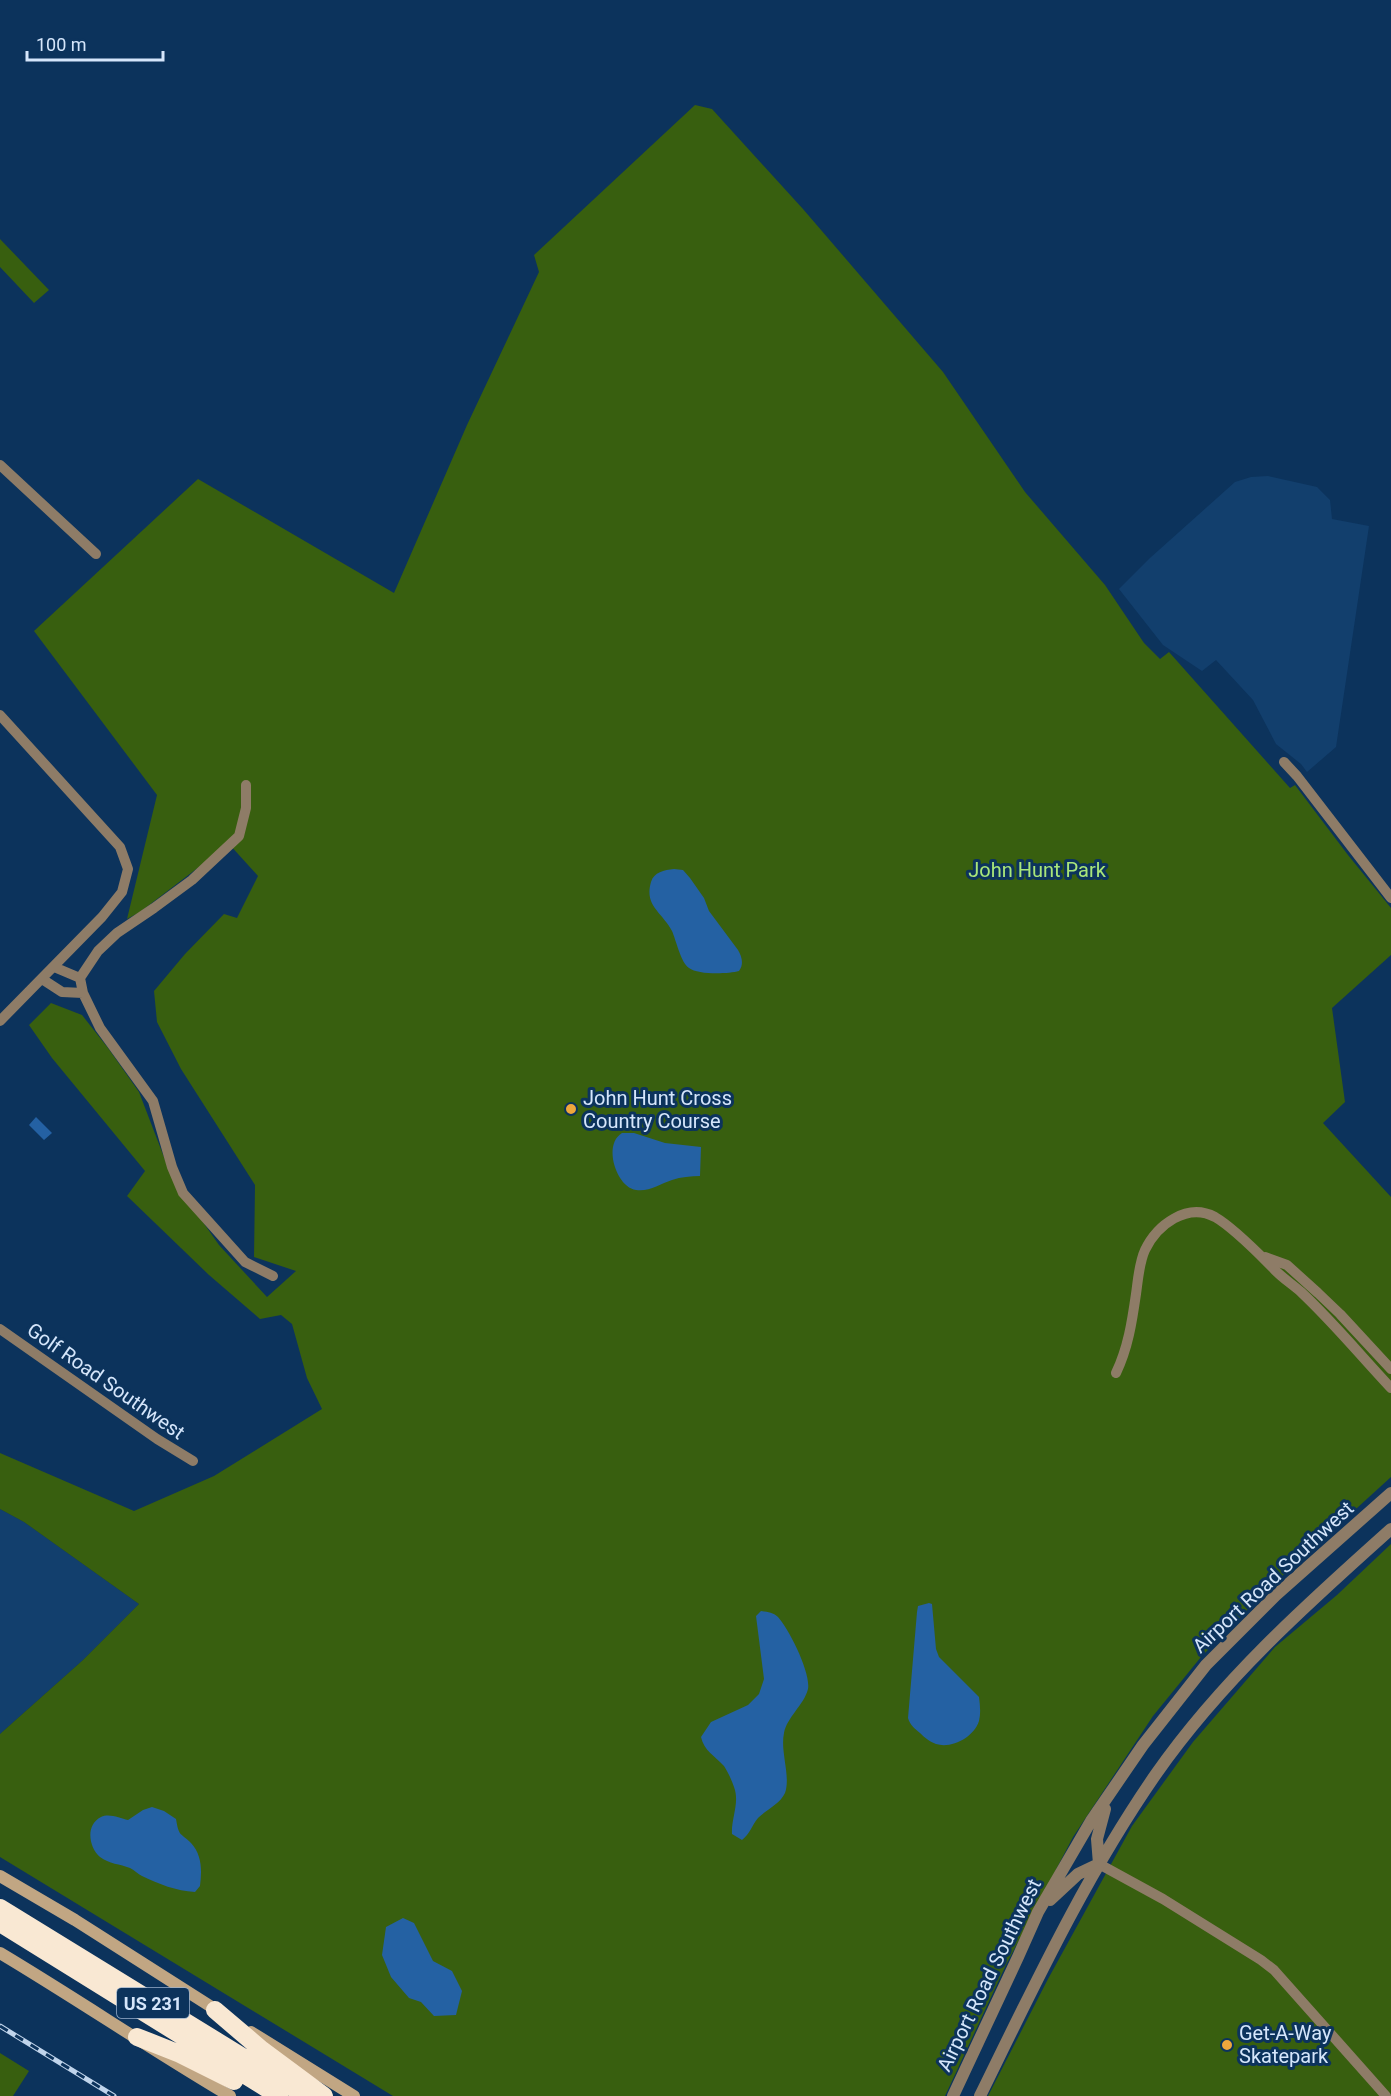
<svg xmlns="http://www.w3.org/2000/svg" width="1391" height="2096" font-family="Roboto,sans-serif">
  <rect width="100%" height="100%" fill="#0c335c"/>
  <!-- built -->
  <path fill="#123f6d" d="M1268,476l49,11 13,13 2,19 37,7 -33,221 -29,25 -6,-8 -25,-20 -23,-44 -37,-40 -14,11 -39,-26 -44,-56 31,-31 85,-76 16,-5z
    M0,1509l24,13 115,82 -56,56 -83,74z"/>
  <!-- green -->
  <path fill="#385f0f" d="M695,105l17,4 91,100 140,163 82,120 80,93 39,58 16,16 9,-7 121,136 5,-3 53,70 43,53v47l-59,53 13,94 -22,21 68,74v280l-124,113 -66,67 -48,59 -80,121 -67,128 -61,131h-552l-393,-239v-123l83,-74 56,-56 -115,-82 -24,-13v-56l134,58 80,-35 108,-67 -15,-31 -15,-54 -11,-9 -21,4 -51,-44 -82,-79 18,-25 -93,-113 -23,-33 22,-22 31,12 26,33 31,44 28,73 19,33 33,47 48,52 29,-26 -42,-14 1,-72 -74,-116 -24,-47 -3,-31 31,-37 39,-40 13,4 21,-42 -29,-32 -89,68 -13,7 30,-124 -123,-164 164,-152 196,114 73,-168 72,-153 -5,-17z
    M0,239l49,51 -15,13 -34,-36z
    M1391,1544v552h-403l60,-117 84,-153 61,-84 82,-95 62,-52z
    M0,2053l29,18 -16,25h-13z"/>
  <!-- water -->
  <path fill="#2461a3" d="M674,869l9,1 7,8 14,20 5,13 29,39c4,7 6,14 1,21 -11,3 -41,4 -50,-3 -8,-5 -13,-28 -17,-37 -10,-19 -28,-25 -21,-49 3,-10 13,-12 23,-13z
    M36,1117l16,16 -8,7 -15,-15z
    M622,1133h12l31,10 36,4 -1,29c-9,0 -19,1 -28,4 -12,4 -23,12 -36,10 -19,-2 -34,-45 -14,-57z
    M929,1603l3,1 4,45 3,8 40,40c1,8 2,16 0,24 -5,16 -27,28 -43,23 -6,-2 -12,-7 -16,-11 -6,-5 -10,-8 -12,-15l9,-106 1,-6z
    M761,1611c7,1 12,1 17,6 11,12 33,56 30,72 -4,16 -21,28 -24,44 -4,19 7,43 1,60 -5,11 -19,17 -27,25 -6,7 -8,16 -16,22l-10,-6c-1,-16 8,-31 2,-47 -2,-6 -6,-15 -10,-21 -9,-10 -20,-15 -23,-29l10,-15 37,-17 11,-11 5,-15 -8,-63z
    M152,1807l12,4 12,8c3,18 4,13 15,24 11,12 11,27 9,43l-5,6c-19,-1 -36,-8 -53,-16 -4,-2 -8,-6 -12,-8 -10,-4 -21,-4 -30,-11 -11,-9 -15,-32 1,-40 8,-4 19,1 27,3l15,-10z
    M403,1918l11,5 19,38 19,10 10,20 -6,24 -22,1 -13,-14 -12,-4 -18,-21 -9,-22 4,-28z"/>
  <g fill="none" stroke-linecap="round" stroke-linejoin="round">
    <!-- minor -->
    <path stroke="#8e7c67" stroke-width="10" d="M0,465l96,89
      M0,715l120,132 8,22 -6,23 -20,25 -102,104
      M1284,762l13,14 94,122
      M246,785v23l-7,28 -47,44 -38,28 -37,25 -19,18 -18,27 3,15 17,35 53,73 19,66 11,26 62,69 28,14
      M54,967l26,11
      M42,979l20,13 21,1
      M1265,1257l22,8 31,28 22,21 51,55
      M0,1329l157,110 36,22
      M1116,1373c12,-25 16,-51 20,-79 2,-14 3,-31 9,-44 12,-25 42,-48 70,-33 19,11 43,36 58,51 8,9 19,16 28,24 32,30 60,64 90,96
      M1099,1864l64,35 98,61 13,10 112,126"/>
    <!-- tertiary -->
    <path stroke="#8e7c67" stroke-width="12" d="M1099,1864l-2,-25 8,-30
      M1050,1900l28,-26 21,-10
      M953,2096l65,-139 20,-45 53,-91 52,-76 63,-80 70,-70 115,-102
      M980,2096c54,-110 106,-221 176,-322 65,-93 151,-170 235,-245"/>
    <!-- secondary -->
    <path stroke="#c1a683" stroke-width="12" d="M0,1876l75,44 146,93
      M0,1953c77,46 152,97 230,143
      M251,2032l103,64"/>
    <!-- motorway -->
    <path stroke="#f9e8d3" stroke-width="18" d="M0,1908l306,188
      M0,1923l279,173
      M215,2010l47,40 62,46
      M137,2037l43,17 54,27"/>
    <!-- rail casing -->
    <g stroke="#c0d4eb" stroke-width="5">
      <path id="rail" d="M0,2026l114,70"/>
    </g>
    <!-- rail -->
    <use href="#rail" stroke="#0c335c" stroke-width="3" stroke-dasharray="9" stroke-linecap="butt"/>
  </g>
  <!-- markers -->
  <g fill="#efa73d" stroke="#0c335c" stroke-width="2">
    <circle cx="571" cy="1109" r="6"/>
    <circle cx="1227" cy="2045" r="6"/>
  </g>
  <g text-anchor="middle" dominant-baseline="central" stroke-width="6" stroke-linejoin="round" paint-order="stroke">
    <!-- shield labels -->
    <rect fill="#0c335c" stroke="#99b0cb" stroke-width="1.5" x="117" y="1988" width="72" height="30" rx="4.5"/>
    <g font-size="18" font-weight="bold" fill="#d5e6fb">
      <text x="153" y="2003">US 231</text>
    </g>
    <!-- park labels -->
    <g font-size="20" fill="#a9e67a" stroke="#0c335c">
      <text x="1037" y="870">John Hunt Park</text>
    </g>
    <!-- poi labels -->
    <g font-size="20" fill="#d5e6fb" stroke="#0c335c" text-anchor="start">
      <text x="583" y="1098">John Hunt Cross<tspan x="583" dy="23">Country Course</tspan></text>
      <text x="1239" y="2033">Get-A-Way<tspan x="1239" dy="23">Skatepark</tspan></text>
    </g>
    <!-- street labels -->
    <g font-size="20" fill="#d5e6fb" stroke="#0c335c">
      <text transform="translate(106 1381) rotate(35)">Golf Road Southwest</text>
      <text transform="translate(1273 1577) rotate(-43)">Airport Road Southwest</text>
      <text transform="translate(989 1975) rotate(-64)">Airport Road Southwest</text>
    </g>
  </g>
  <!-- scale -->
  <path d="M27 51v9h136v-9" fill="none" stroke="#d5e6fb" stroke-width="3"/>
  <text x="36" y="51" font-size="18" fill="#d5e6fb" stroke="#0c335c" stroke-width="4.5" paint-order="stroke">100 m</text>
</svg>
